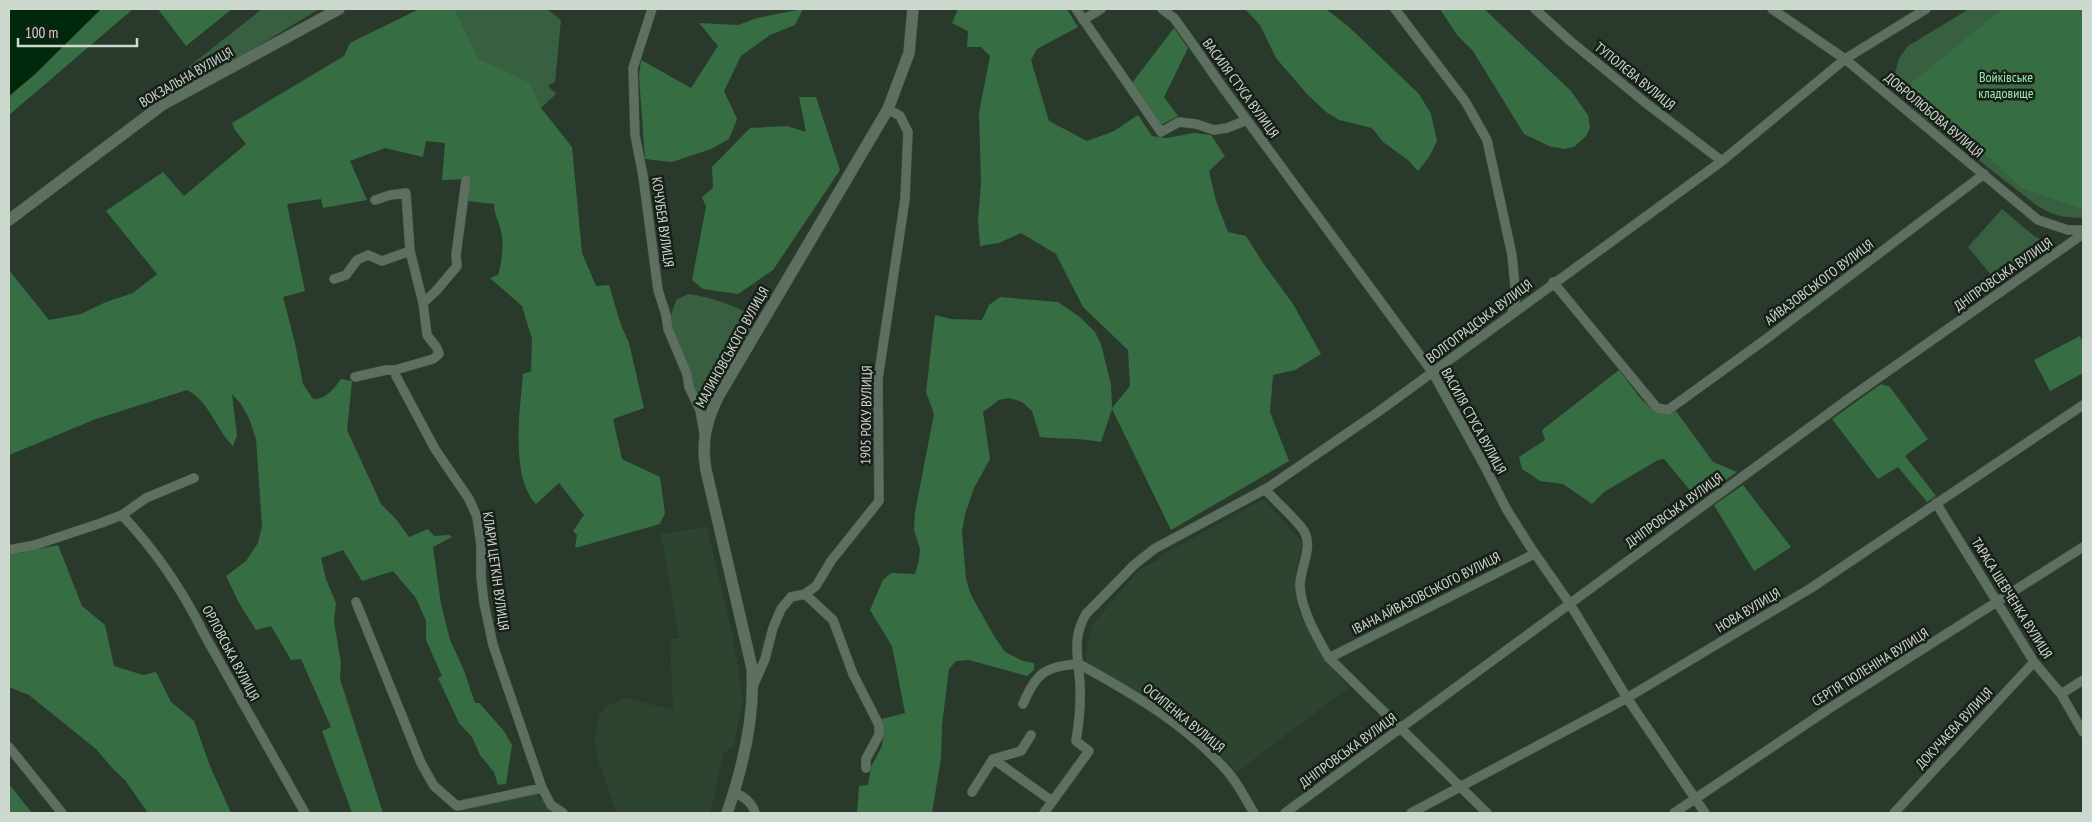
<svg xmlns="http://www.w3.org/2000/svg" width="2092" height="822" font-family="'PT Sans Narrow',sans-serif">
  <rect width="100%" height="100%" fill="#293a2c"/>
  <!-- built -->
  <path fill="#2d4431" d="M1264,499l38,43 -6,28 1,38 14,27 19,30 18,23 -111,84 -32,-31 -44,-34 -29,-19 -45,-25 -1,-10 6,-28 48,-56 17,-8 7,-7z
    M707,527l26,110 10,62 -9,48 -10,5 -14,61h-93l-19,-53 -3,-19 4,-26 8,-9 18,-8 48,12 -3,-71h9l-18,-105z
    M536,794l21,19h-96l1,-5z"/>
  <!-- green -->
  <path fill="#386040" d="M262,9h57l-149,90 -8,-11z
    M455,9h92l14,11 -6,62 -7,4 8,8 -15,14 -25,-31 -37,-18z
    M1969,9h114v209c-19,0 -33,-3 -48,-14l-115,-90 -14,-14 -7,-12 -4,-14 4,-16 9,-12z
    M2002,209l32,27 19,9 -56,37 -29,-35z
    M688,294c24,3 47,12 68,23 -14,34 -41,61 -53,96l-35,-88 8,-25z"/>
  <!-- forest -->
  <path fill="#376d43" d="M101,9h32l-124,106v-19l26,-22z
    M158,9h74l-46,37z
    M419,9h36l24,50 51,24 11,25 31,39 10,106 14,33 13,-1 12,40 8,18 15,65 -31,11 9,40 38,18 5,36 -5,11 -85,24 2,-13 -4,-4 11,-16 -25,-32 -23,21c-26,-27 -16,-95 -13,-130l8,-3 1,-32 -10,-33 -32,-28 8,-3c4,-12 6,-32 3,-44 -2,-9 -7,-17 -7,-27l-26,-3 1,-22 -27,1 3,-37 -19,-2 -3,16 -38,-9 -35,13 17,39 -44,8 -2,-9 -34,5 18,87 -22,6 12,46 8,41 10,15c12,1 22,-11 28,-20l11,2 -5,49 34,74 15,15 13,18 19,-8 6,7 15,-1 3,2 -19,10 8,57 9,36 13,28 12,35h4l25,28 8,14 -6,39 -8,1 -4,-13 -14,-17 -8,-18 -13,-14 -21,-45 4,-2 -16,-36v-19l-10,-23 -23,-27 -31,10 -19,-31 -22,8 5,21 10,24 -2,19 7,41 -1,16 43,134h-31l-30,-82 9,-4 -30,-68 -10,1 -20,-34 -15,4 -17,-27 -13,-27 20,-15 12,-18 4,-17 -6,-87 -7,-21 -8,-14 -9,-10 5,41 -4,11c-18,-18 -23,-44 -46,-56l-91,29 -87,36v-185l40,50 32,-6 25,-12 27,-9 24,-19 -51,-63 57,-39 21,24 62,-52 -11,-14 -3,-7 112,-67 6,-13z
    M803,9l-8,16 -25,10 -29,21 -17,35 13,28 -8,20 -18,10 -39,13 -27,-3 -6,-83 2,-16 50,28 27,-42 -19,-23 39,2 19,-7z
    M958,9h109l11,18 -41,22 -6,11 18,61 38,20 27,-10 24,-16 14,21 14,2 28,-5 17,2 14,21 -16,15 7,30 12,31 18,4 17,27 30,41 28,50 -26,16 -22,5 -3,37 19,49 -118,69 -59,-121 -11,33c-20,-4 -40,-3 -61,-5l-8,-26 -10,-9 -12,-4 -11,2 -16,12 7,47 -16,29 -9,26 -3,18 4,47 5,16 23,41 11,16 18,9 11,2v7l-7,6 -58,-16 -13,1 -7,8 -7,56 -1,33 -9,55h-75l2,-27 9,-1 3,-18 10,-19 3,-12 -2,-17 23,-6 -13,-67 -22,-36 13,-30 8,-7 24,1 4,-14 1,-11 -6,-19 1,-18 19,-98 -8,-22 9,-77 16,4 31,1 7,-15 11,-8 58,5 22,15 15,15 6,12 10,41 1,23 18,-22 -2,-36 -45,-43 -27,-53 -35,-21 -22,10 -19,3 -2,-26 3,-37 -2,-70 11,-57 -9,-9h-14l1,-16 -16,-8z
    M1245,9h81l23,18 70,67 12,20 6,27 -8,16 -11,14 -10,-11 -25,-18 -11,-14 -33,-8 -13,-8 -19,-18 -31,-36 -16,-33z
    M1440,9h44l87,82 17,24 2,13 -4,8 -12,11 -10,2 -15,-3 -25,-12 -51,-83 -16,-16z
    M2002,9h81v200l-61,-21 -113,-103z
    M1174,28l14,20 -24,49 14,19 -17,9 -29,-42z
    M799,97h17l24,73 -67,100 -35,24 -35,-5 -11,-9 14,-73 -4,-10 11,-9 -1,-21 38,-39 37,-2 19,6z
    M2080,336l3,7v30l-33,18 -16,-31z
    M1619,370l22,29 13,12 15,4 7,-4 37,51 24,10 -39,28 -34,-41 -6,1 -54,32 -12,12 -29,-20 -23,-3 -18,-12 -3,-12 26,-17 -3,-10z
    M1881,384l9,3 38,52 -23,17 31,40 -9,6 -29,-35 -20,12 -46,-60z
    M1743,485l48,62 -37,24 -40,-66z
    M58,545l24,61 23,19 9,41 29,9 13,-3 15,30 23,19 16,45 21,47h-83l-23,-33 -11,-10 -18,-21 -67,-54 -20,-8v-132z
    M9,784l23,29h-23z"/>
  <!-- water -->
  <path fill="#00280a" d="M9,9h92l-66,65 -26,22z"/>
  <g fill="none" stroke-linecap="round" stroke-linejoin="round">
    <!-- street casing -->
    <g stroke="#49584c" stroke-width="10">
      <path id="street" d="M652,9l-19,59 2,67 8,41 15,114 8,25 2,14 19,45 2,13 11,23 4,23
        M1076,9l85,123 18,-10 17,2 18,6 13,-2 20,-8
        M1162,9l12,9 13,18 34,49 212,288 51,92 23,45 24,38 39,56 57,94 78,115
        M1395,9l70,92 22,39 25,115 4,42 -4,16
        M1535,9l34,31 78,64 75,57
        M1772,9l73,50 193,161 30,10h15
        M1083,20l18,-11
        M375,200l15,-5 16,-2 4,58 13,52 4,32 10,13 2,6 -6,5 -38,11
        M334,279l12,-4 11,-15 11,-5 14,6 28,-10
        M1553,282l104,126 11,2 98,-71 218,-165
        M423,303l13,-12 21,-25 -1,-11 10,-75
        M355,377l31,-7h9l1,6 39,73 34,50 8,18 4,28v32l3,26 9,42 49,143 9,17 12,8
        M1265,489c9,11 33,32 39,42 10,17 -5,38 -4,56 2,25 17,50 29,71l158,155
        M1936,503l98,159 27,32 22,38
        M122,515c33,35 61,76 82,119l101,179
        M9,550l26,-5 66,-22 21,-8 24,-17 48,-20
        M805,594l28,26 20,54 26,51v10l-13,24v9
        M356,602l65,161 13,23 23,20 85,-18
        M1329,658l205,-104
        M1079,664c53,29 108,61 148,107 11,12 19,29 27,42
        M754,684l11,-25 8,-31 8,-19 10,-12 14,-3 11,-8 15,-25 48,-60 -1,-122 27,-180 3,-67 -8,-16 -12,-7
        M2061,694l22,-14
        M1023,704c13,-31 22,-38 56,-40
        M9,747l53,66
        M993,759l59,42
        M734,792c10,5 18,10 21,21
        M972,792l21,-33 28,-8 10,-16
        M1044,813l45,-62 -13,-10c3,-18 5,-36 4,-55 -1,-27 -9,-47 6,-72l48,-49 20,-16 115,-62 109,-75 344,-251 123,-102 81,-50
        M1285,813l566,-416 232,-163
        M1411,813l216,-115 184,-110 272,-183
        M1674,813l156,-105 253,-161
        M1894,813l140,-151"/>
    </g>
    <!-- secondary casing -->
    <g stroke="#49584c" stroke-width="12">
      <path id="secondary" d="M9,220l153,-115 177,-96
        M727,813c16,-46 28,-95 25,-145l-46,-198c-5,-28 0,-48 12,-73l170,-288 21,-56 4,-44"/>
    </g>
    <!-- street -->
    <use href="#street" stroke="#5d7060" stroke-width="9"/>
    <!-- secondary -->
    <use href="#secondary" stroke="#5d7060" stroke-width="11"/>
  </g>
  <g text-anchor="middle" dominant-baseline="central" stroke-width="5" stroke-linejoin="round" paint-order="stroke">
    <!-- street labels -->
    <g font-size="14" fill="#cdd8cf" stroke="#171f18">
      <text transform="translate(1635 76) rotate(39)">ТУПОЛЄВА ВУЛИЦЯ</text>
      <text transform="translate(186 77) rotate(-30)">ВОКЗАЛЬНА ВУЛИЦЯ</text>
      <text transform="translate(1241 88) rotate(54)">ВАСИЛЯ СТУСА ВУЛИЦЯ</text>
      <text transform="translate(1934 115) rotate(40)">ДОБРОЛЮБОВА ВУЛИЦЯ</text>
      <text transform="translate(663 222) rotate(82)">КОЧУБЕЯ ВУЛИЦЯ</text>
      <text transform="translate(2003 274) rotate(-35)">ДНІПРОВСЬКА ВУЛИЦЯ</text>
      <text transform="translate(1819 282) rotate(-37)">АЙВАЗОВСЬКОГО ВУЛИЦЯ</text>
      <text transform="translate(1479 321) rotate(-37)">ВОЛГОГРАДСЬКА ВУЛИЦЯ</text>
      <text transform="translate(732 347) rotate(-61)">МАЛИНОВСЬКОГО ВУЛИЦЯ</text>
      <text transform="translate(866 415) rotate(-89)">1905 РОКУ ВУЛИЦЯ</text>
      <text transform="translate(1474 421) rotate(61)">ВАСИЛЯ СТУСА ВУЛИЦЯ</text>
      <text transform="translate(1674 510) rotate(-36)">ДНІПРОВСЬКА ВУЛИЦЯ</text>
      <text transform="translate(496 571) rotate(82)">КЛАРИ ЦЕТКІН ВУЛИЦЯ</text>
      <text transform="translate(1426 593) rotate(-27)">ІВАНА АЙВАЗОВСЬКОГО ВУЛИЦЯ</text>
      <text transform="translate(2012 598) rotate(58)">ТАРАСА ШЕВЧЕНКА ВУЛИЦЯ</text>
      <text transform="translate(1748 610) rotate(-31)">НОВА ВУЛИЦЯ</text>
      <text transform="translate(231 653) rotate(62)">ОРЛОВСЬКА ВУЛИЦЯ</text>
      <text transform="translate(1870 667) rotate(-32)">СЕРГІЯ ТЮЛЕНІНА ВУЛИЦЯ</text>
      <text transform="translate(1184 718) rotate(39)">ОСИПЕНКА ВУЛИЦЯ</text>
      <text transform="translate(1954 728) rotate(-47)">ДОКУЧАЄВА ВУЛИЦЯ</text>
      <text transform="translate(1348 750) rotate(-36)">ДНІПРОВСЬКА ВУЛИЦЯ</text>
    </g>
    <!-- park labels -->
    <g font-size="14" fill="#9bebaa" stroke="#171f18">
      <text x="2006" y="77">Войківське<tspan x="2006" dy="16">кладовище</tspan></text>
    </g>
  </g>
  <!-- border -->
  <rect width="2092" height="822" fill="none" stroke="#cdd8cf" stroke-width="20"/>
  <!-- scale -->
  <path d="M18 38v8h119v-8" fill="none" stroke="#cdd8cf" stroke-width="2.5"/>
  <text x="25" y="38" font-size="15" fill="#cdd8cf" stroke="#171f18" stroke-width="4" paint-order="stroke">100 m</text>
</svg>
